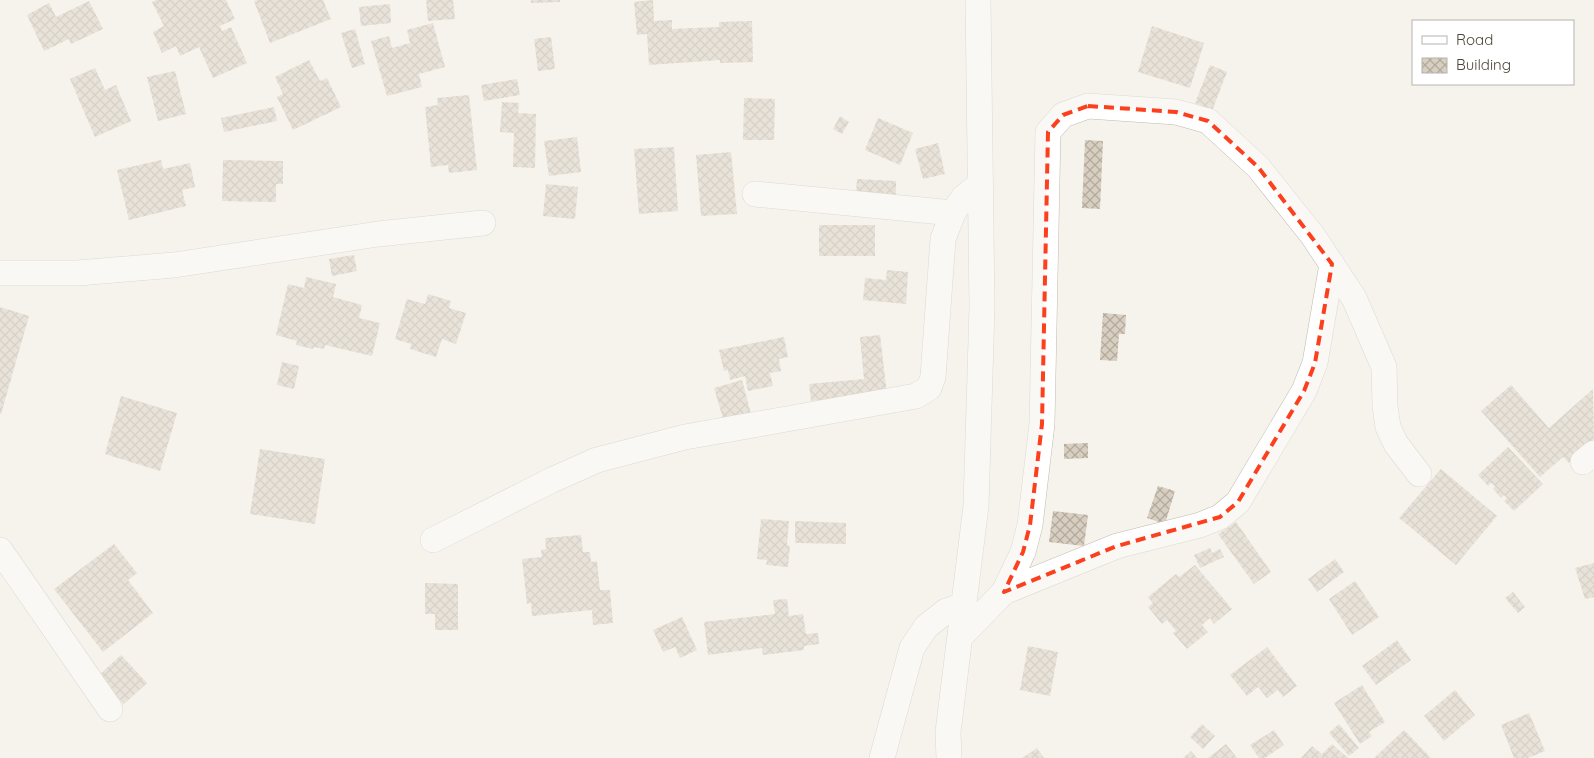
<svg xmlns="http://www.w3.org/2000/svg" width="1594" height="758" font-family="Quicksand,sans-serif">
  <defs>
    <pattern id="building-cross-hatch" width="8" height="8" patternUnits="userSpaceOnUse" patternTransform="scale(1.25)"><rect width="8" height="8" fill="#d8cfc1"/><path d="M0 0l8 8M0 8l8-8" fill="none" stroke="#b1aa9e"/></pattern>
  </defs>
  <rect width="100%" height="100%" fill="#f6f3ec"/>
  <!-- building -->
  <path fill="url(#building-cross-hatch)" d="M156,0h70l9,19 -15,7 2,5 9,-4 16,36 -34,15 -14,-31 -19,9 -4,-10 -14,7 -9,-21 11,-6 -12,-24z
    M258,0h65l8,19 -61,24 -16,-42z
    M426,0h27l2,19 -27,2z
    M531,0h29v2l-29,1z
    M653,0l1,21 18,-1v9l47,-2v-5l33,-1 1,41 -33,1v-3l-71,5 -2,-31 -10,1 -3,-33z
    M89,1l14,28 -32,15 -2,-5 -25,12 -17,-36 22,-12 7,14z
    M390,4l1,19 -30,3 -2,-19z
    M433,23l12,44 -26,7 3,13 -35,9 -16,-55 18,-5 3,12 18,-5 -3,-13z
    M1152,26l52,17 -14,45 -52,-16z
    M355,29l10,35 -13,4 -11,-35z
    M551,37l4,32 -17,2 -4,-32z
    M309,60l11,21 7,-3 14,29 -48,23 -16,-33 6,-3 -8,-17z
    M1210,65l17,7 -15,39 -17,-8z
    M95,68l10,22 11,-5 15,36 -36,16 -25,-58z
    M175,71l11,43 -28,7 -11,-44z
    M517,79l3,16 -36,6 -3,-16z
    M469,95l8,75 -28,3 -1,-8 -17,2 -6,-60 13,-2 -1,-7z
    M744,98l31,1 -1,41h-31z
    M502,102l17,1 -1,10 18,1 -1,54 -22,-1 1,-34 -14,-1z
    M274,107l3,14 -53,11 -3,-14z
    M840,116l9,6 -7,12 -9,-5z
    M878,118l35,15 -13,32 -35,-15z
    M577,137l4,35 -32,4 -5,-35z
    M1085,140l18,1 -3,68 -18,-1z
    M938,143l7,31 -22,5 -8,-30z
    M674,147l4,64 -39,3 -5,-65z
    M731,152l6,62 -36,2 -5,-61z
    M161,160l2,9 27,-6 5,24 -13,3 4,16 -57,14 -12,-50z
    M223,160l60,1v23h-7v18l-54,-1z
    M857,179l39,2v14l-40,-1z
    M546,184l32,3 -3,32 -32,-3z
    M819,225h56v31h-56z
    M354,255l3,16 -25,5 -3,-17z
    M887,270l21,2 -2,32 -43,-4 2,-22 21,2z
    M306,277l30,7 -3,13 29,8 -3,13 21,5 -8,33 -47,-11 -1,4 -10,-2 -1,2 -17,-4 1,-4 -21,-6 12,-51 16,4z
    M428,294l23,7 -2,7 17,5 -10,31 -14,-5 -6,18 -26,-8 1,-5 -16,-5 12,-40 18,5z
    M0,307l29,9 -28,98h-1z
    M1103,313l23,2 -1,19h-6l-2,27 -17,-1z
    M880,335l7,59 -76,7 -2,-17 55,-5 -4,-42z
    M784,337l4,20 -9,2 2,12 -11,2 3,13 -25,5 -3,-15 -15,4 -2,-10 -4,1 -5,-21z
    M282,362l17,4 -5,23 -17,-4z
    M742,380l9,34 -27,8 -10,-34z
    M1511,385l38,43 44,-39 1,52 -25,22 -6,-6 -23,20 -59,-66z
    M121,396l56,17 -17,58 -55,-17z
    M1088,443v15l-24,1v-15z
    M1508,447l35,37 -29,27 -10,-10 3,-3 -3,-3 -3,3 -8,-9 2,-3 -4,-3 -3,3 -10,-11z
    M260,449l65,10 -10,65 -65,-10z
    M1441,469l56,47 -41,49 -57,-47z
    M1158,486l17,5 -10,33 -18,-6z
    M1053,511l35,4 -4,31 -35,-4z
    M761,519l28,2 -2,24 3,1 -2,21 -22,-2 1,-5 -10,-1z
    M795,521l51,2v21l-51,-1z
    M1236,522l35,50 -17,12 -36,-50z
    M581,535l2,17h7l1,10 6,-1 3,29h10l3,33 -20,2 -1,-15 -60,6 -1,-13 -4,1 -5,-45 20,-2 -1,-7 5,-1 -1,-11z
    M114,544l23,29 -9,7 25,33 -50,39 -49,-63z
    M1210,548l2,5 8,-4 4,8 -24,11 -6,-13z
    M1335,559l9,13 -27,20 -9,-13z
    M1594,563v34l-9,2 -10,-31z
    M1195,565l37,44 -18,15 -4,-6 -8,7 6,7 -21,17 -14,-16 3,-2 -9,-11 -5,4 -14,-17 5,-4 -5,-6 28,-23 3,3z
    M1355,581l24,36 -27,18 -23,-36z
    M425,583l33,1v46h-23v-16h-10z
    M1513,592l12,15 -7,6 -13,-15z
    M787,599l2,17 14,-2 3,20 12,-1 1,11 -15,2v4l-41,5 -1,-7 -54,7 -4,-33 71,-8 -2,-14z
    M682,617l15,33 -17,8 -5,-11 -12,5 -10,-22z
    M1397,640l14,20 -35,25 -14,-19z
    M1028,646l30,6 -8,44 -30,-6z
    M1267,647l30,39 -14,11 -5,-7 -11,8 -9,-11 -11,9 -17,-21z
    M121,655l26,28 -23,21 -26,-28z
    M1362,685l23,37 -16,10 3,4 -12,8 -26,-41z
    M1455,690l20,25 -31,26 -20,-25z
    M1529,713l16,38 -17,7h-14l-13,-33z
    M1202,724l13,12 -12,13 -13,-12z
    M1339,724l20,24 -10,8 -20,-23z
    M1274,730l10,15 -19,13h-6l-9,-13z
    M1404,730l27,28h-57z
    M1226,744l11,14h-29z
    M1332,744l16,14h-47l11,-12 10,8z
    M1037,748l7,10h-22z
    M1191,751l6,7h-14z"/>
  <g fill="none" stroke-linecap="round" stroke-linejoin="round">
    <!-- minor casing -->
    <g stroke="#c2bbae" stroke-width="26">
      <path id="minor" d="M755,194l198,19
        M0,273h78l96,-8 204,-31 105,-11
        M1583,462l11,-9
        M433,540l119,-60 45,-20 88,-23 231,-41 13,-8 4,-11 10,-138 10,-26 10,-15 17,-14
        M0,550l110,159
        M1004,592l113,-46 83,-21 20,-8 18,-15 66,-111 11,-28 17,-99
        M961,636l43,-44 19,-40 7,-27 12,-101 6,-292 15,-17 25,-9 88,6 32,9 50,46 55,69 41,62 30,69 1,39 3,21 8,17 23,30
        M882,758l30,-110 14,-21 20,-16 18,-6
        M949,758l-1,-26 28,-226 6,-199 -4,-307"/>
    </g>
    <!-- minor -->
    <use href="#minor" stroke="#fff" stroke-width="25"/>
  </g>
  <!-- marked area -->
  <path d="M0 0H1594V758H0ZM1088,106l88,6 32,9 50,46 74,97 -17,99 -11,28 -66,111 -18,15 -103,29 -113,46 19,-40 7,-27 12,-101 6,-292 15,-17z" fill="#f6f3ec" fill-opacity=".55" fill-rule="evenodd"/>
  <path fill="none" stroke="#fc3f1d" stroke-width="4" stroke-dasharray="10 6" stroke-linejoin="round" d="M1088,106l88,6 32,9 50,46 74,97 -17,99 -11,28 -66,111 -18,15 -103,29 -113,46 19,-40 7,-27 12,-101 6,-292 15,-17z"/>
  <!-- legend -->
  <rect x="1412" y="20" width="162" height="65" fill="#ffffff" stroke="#b7b4b0"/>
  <rect x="1422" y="36" width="25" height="8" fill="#ffffff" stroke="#b7b4b0"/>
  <text x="1456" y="45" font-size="15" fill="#4b4439">Road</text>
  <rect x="1422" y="58" width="25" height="15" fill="url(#building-cross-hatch)" stroke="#b7b4b0"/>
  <text x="1456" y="70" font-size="15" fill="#4b4439">Building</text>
</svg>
